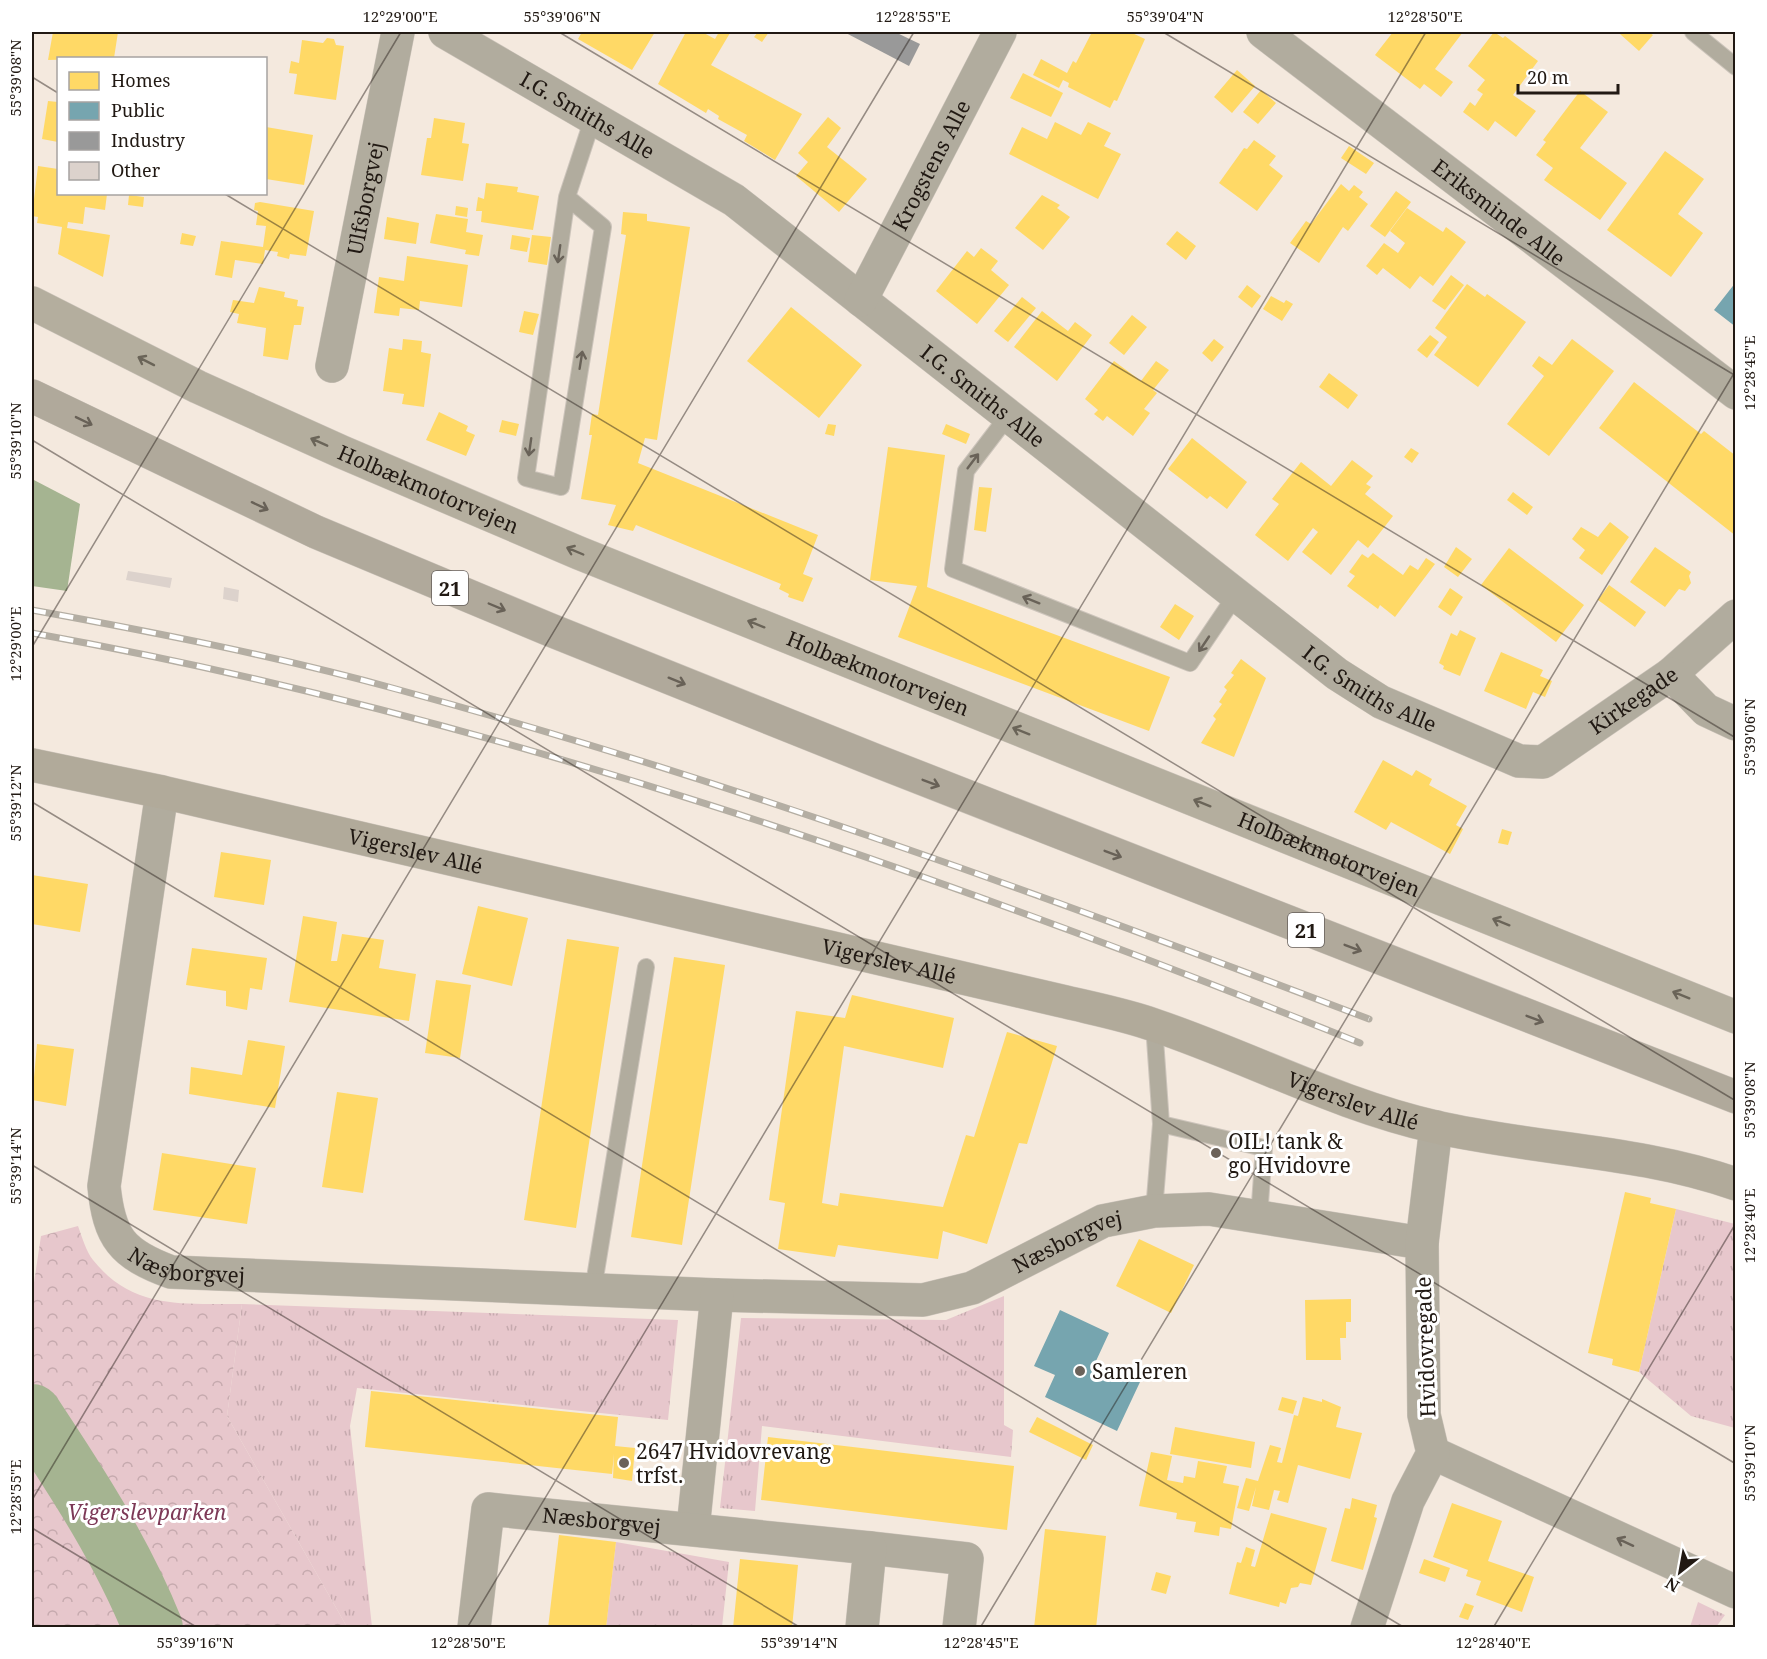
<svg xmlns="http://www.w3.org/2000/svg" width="1767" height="1659" font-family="'Noto Serif',serif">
  <defs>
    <pattern id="grass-tufts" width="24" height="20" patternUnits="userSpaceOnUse" patternTransform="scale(1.5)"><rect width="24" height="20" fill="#e7c7cc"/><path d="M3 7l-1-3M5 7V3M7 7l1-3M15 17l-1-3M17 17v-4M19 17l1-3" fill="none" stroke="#c6aaae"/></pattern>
    <pattern id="park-crowns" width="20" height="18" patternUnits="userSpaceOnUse" patternTransform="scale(1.5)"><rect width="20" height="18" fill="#e7c7cc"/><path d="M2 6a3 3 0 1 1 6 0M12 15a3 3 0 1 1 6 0" fill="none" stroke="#c6aaae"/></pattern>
  </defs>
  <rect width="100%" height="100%" fill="#f4e9de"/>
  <!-- grass -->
  <path fill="url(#grass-tufts)" d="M1676,1209l59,15v204l-44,-12 -52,-44z
    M1004,1296v129l9,5 -2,27 -249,-31 -7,85 -35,-3 21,-190 205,2z
    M242,1304l436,16 -10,100 -311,-32 -7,38 22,201h-25l-120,-211z
    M616,1542l113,20 -7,65h-116z
    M1698,1602l27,13 -9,12h-26z"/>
  <!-- park -->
  <path fill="url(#park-crowns)" d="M78,1226c4,11 8,25 15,34 41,51 91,43 149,44l-15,112 120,211h-315v-331l9,-60z"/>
  <!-- water -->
  <path fill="#a5b491" d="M32,479l48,25 -13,87 -35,-5z"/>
  <!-- homes -->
  <path fill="#ffd966" d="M53,32h65l-4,26 -66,2z
    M582,32h73l-23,38 -54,-31z
    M686,32h16l13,7 4,-7 11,1 -19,32 91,49 -27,46 -31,-19 3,-6 -29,-16 1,-3 -11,-7 -2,4 -48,-29z
    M758,32h11l-7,10 -8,-5z
    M1092,32h38l15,7 -28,62 -3,-1 -4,8 -42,-21 1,-4 -6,-3 -4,8 -26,-13 8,-16 26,14 6,-12 3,2z
    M1393,32h70l-28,37 18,13 -12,15 -17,-13 -4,5 -45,-34z
    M1494,32l9,6 2,-2 33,25 -25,34 23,16 -20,26 -21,-16 -7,10 -25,-19 7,-10 5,4 8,-12 -6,-4 8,-10 -17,-14z
    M1622,32h26l5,3 -14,16 -19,-17z
    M327,38l7,1 2,6 8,1 -8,54 -42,-6 3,-20 -8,-1 2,-12 8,2 3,-23 21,3z
    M1237,70l18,16 -23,27 -18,-16z
    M1023,73l40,20 -12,24 -41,-19z
    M1261,90l15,13 -18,21 -15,-12z
    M1580,91l28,21 -28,36 47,35 -27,37 -56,-40 9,-12 -17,-13 10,-13 -3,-2z
    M48,101l10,1v40l-16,-3z
    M828,117l13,11 -14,19 40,32 -28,33 -43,-36 12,-14 -10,-9z
    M434,118l31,5 -3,20 7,1 -6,37 -42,-6 6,-37h4z
    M1055,122l26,13 7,-13 23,11 -7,13 17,8 -23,45 -89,-45 13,-27 25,12z
    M266,127l47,8 -9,50 -38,-6z
    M1254,140l22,16 -7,9 14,11 -26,35 -38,-28 25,-35 3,1z
    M1349,146l25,17 -8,11 -25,-16z
    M1665,151l39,28 -26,35 25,19 -32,44 -64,-47z
    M38,166l20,3v25h49l-2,16 -20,-3 -2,17 -15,-2 -1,6 43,7 -7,42 -45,-23 4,-27 -25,-4 1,-6 -6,-1z
    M486,183l32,4 -1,5 22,4 -6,34 -52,-8 1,-11h-6l2,-14 6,2z
    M1341,184l8,7 5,-6 9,7 -4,5 9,7 -20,27 -5,-4 -24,36 -29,-20 16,-22 5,3z
    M1396,191l15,11 -26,35 -15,-11z
    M129,195l15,2 -1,10 -15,-2z
    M1042,195l18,10 -3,3 13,9 -27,33 -28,-22z
    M260,202l54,9 -8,45 -16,-2 -1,5 -12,-3 1,-4 -13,-2 -2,14 -28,-4 -3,18 -17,-3 6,-34 42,6 3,-21 -10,-1 2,-14 -4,-1 1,-7z
    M456,206l12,2 -1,9 -12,-2z
    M1407,208l36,24 3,-5 20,15 -33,44 -13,-10 -10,13 -27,-21 -6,7 -11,-9 18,-23 14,10 7,-10 -15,-12z
    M623,212l24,2v7l43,6 -33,213 -12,-2 -7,25 180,72 -15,39 10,4 -10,24 -15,-5 1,-3 -10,-5 2,-5 -145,-59 -3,6 -25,-6 8,-20 -35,-6 11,-64h-3l3,-21 6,1 28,-180 -5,-1z
    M436,214l32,5 -2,13 17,3 -4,21 -14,-2 1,-4 -36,-7z
    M387,217l32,6 -3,21 -32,-5z
    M1177,231l19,15 -10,14 -20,-16z
    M182,233l14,3 -3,10 -13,-2z
    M512,235l18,3 -3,14 -17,-3z
    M532,235l19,2 -4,28 -19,-3z
    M981,248l17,13 -7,9 18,15 -32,39 -41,-33 31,-40 7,6z
    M407,256l61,9 -6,42 -42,-6 -1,9 -19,-2 -1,8 -25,-3 5,-36 25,4z
    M1451,275l13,10 -19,25 -13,-9z
    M1467,284l18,13 2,-3 39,28 -48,65 -44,-32 13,-18 -12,-9z
    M1247,285l14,11 -9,12 -14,-11z
    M259,287l26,5 -1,5 14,3 -1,6 7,1 -3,18h-7l-6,35 -25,-4 3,-28 -29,-5 2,-9 -9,-2 3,-12 21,3z
    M1271,296l13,7 2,-3 7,4 -11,17 -19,-12z
    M1022,297l14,11 -28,34 -14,-11z
    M791,307l71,58 -43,53 -72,-57z
    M524,311l15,3 -6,21 -14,-3z
    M1042,311l26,20 7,-9 17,13 -35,46 -43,-34z
    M1132,315l15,12 -23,28 -15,-12z
    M1430,335l9,7 -12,16 -10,-8z
    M403,339l19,2 -1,11 10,2 -7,53 -22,-3 2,-10 -21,-3 6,-43 13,2z
    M1214,339l10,8 -12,15 -10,-9z
    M1572,339l42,32 -65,85 -42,-32 37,-48 -12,-10 7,-10 13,9z
    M1114,361l27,20 15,-20 13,9 -16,20 4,3 -13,16 6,4 -17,23 -26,-20 -4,5 -9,-7 4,-4 -13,-11z
    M1329,373l29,22 -10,14 -29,-22z
    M1634,382l67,52 3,-3 32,25v80l-137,-108z
    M439,412l29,14 -2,5 9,4 -9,21 -40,-16z
    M502,420l17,4 -3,12 -17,-4z
    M828,424l8,1 -2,11 -9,-2z
    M946,424l24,10 -4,10 -24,-10z
    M1192,438l55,44 -20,27 -17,-13 -3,3 -39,-30z
    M888,447l57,8 -18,132 243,90 -21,54 -251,-94 19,-51 -47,-6z
    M1411,448l8,5 -7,10 -8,-6z
    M1352,460l21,16 -7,8 5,3 -6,7 28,22 -25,32 -10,-8 -27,35 -29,-23 16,-20 -5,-4 -25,33 -33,-26 24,-31 -7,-5 29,-37 30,24z
    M979,487l13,1 -6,44 -12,-2z
    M1513,492l20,15 -6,8 -20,-15z
    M1610,522l19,15 -27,38 -23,-17 6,-8 -13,-11 9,-12 17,10z
    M1456,547l16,12 -14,18 -14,-10z
    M1655,547l36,25 -2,4 2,7 -6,8 -6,-2 -14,18 -35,-25z
    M1509,548l75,57 -28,37 -75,-57z
    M1373,553l30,22 7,-10 8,5 8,-12 9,6 -40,53 -15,-12 -2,4 -31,-23 8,-10 -6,-4 13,-18 6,4z
    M1609,585l37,27 -11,15 -37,-27z
    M1450,588l13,9 -12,19 -13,-9z
    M1175,604l19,12 -15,24 -19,-13z
    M1460,630l16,8 -16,38 -17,-7 1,-3 -5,-3 12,-30 6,3z
    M1501,652l42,18 -3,6 12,5 -7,16 -12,-5 -7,17 -42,-18z
    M1241,659l25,19 -32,79 -33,-14 15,-24 -3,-3 9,-12 -3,-2 8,-12 -3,-3 10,-12 -3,-2z
    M1383,760l29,16 4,-6 16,9 -3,6 38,21 -11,19 7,4 -13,25 -59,-32 -5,8 -32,-18z
    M1502,829l10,3 -4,13 -10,-2z
    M221,852l50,8 -7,45 -50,-8z
    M32,875l56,9 -8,48 -48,-8z
    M478,906l50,12 -16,68 -50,-12z
    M303,916l34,6 -6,39h6l5,-27 42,6 -5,28 37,6 -7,47 -120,-19z
    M567,939l52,8 -43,281 -52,-8z
    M192,948l75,10 -5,32 -12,-2 -3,22 -21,-4v-15l-40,-6z
    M674,957l51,8 -43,280 -51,-8z
    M436,980l35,5 -11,73 -35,-5z
    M852,995l102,23 -11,50 -99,-22 -22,157 16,3 2,-13 103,14 23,-72 8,2 33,-105 50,14 -30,98 -8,-1 -32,101 -44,-13 -5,28 -100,-14 -3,12 -57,-8 7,-46 -16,-3 27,-189 49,7z
    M248,1040l37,6 -10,62 -86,-14 2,-27 51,8z
    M37,1044l37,5 -8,57 -34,-6z
    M337,1092l41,6 -15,95 -41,-6z
    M162,1153l94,15 -9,56 -94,-14z
    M1625,1192l26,6 -1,5 26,6 -37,163 -27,-7 1,-6 -25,-6z
    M1139,1239l55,26 -23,48 -55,-27z
    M1351,1299v23h-5v16h-6l1,22h-35l-1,-60z
    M371,1391l247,26 -3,29 20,2 -3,33 -19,-3 1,-24 -2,20 -247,-27z
    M1282,1397l15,4 -4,13 -15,-4z
    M1303,1397l19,5v-3l19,8 -5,20 26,6 -12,46 -52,-14 -10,38 -11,-3 3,-9 -6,-1 -5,20 -17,-4 4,-19 -7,24 -12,-3 9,-30 12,3 12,-36 11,3 -4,14 5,1 12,-48 4,1z
    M1037,1417l56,28 -7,15 -57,-28z
    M1175,1427l80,15 -4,26 -81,-14z
    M768,1437l246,29 -7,64 -246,-30z
    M1151,1452l21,4 -5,24 16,3 1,-7 11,2 3,-17 29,5 -4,17 16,3 -8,43 -11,-2 -1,9 -25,-4 2,-10 -20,-3 1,-6 -38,-7z
    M1352,1498l25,7 -3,12 3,1 -14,52 -32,-9 14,-53 5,1z
    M1452,1503l50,18 -14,40 46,16 -12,35 -46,-17 5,-14 -15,-5 2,-6 -35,-13z
    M1271,1513l56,15 -16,57 -11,-2 -2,4 -7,1 -5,16 -6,-2 -1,5 -50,-13 8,-32 4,1 5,-16 9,3 -4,16 4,1z
    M1045,1529l61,7 -10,92h-62z
    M559,1535l57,7 -10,86h-58z
    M740,1559l58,6 -6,63h-59z
    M1424,1559l26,9 -5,14 -26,-9z
    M1156,1572l15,4 -5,18 -15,-4z
    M1465,1603l9,3 -6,14 -9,-3z"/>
  <!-- public -->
  <path fill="#76a5af" d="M1736,282v45l-22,-17z
    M1060,1310l49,23 -13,28 44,21 -23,49 -72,-34 10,-22 -21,-9z"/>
  <!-- industry -->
  <path fill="#999" d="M844,32h51l25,12 -11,22z"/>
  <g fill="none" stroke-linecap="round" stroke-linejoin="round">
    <!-- river -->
    <path stroke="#a5b491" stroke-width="60" d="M32,1414c45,68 90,137 121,214"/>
  </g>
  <!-- building -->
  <path fill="#dcd2cc" d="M128,571l44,7 -2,10 -44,-8z
    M224,587l15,3 -1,12 -15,-3z"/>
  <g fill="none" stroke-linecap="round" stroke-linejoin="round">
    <!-- lane casing -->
    <g stroke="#ccc4bb" stroke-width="18">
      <path id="lane" d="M1693,32l43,35
        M567,197l36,30 -42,260 -35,-9 41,-281 26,-79
        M1008,416l-42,55 -13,98 237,94 46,-68
        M1154,1025l7,99
        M1154,1211l7,-87 103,24 -5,69
        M593,1290l53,-323"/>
    </g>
    <!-- street casing -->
    <g stroke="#ccc4bb" stroke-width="34">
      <g id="street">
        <path id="s1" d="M445,32l289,168 603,474 44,28 138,59 24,1 128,-88 65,-58"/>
        <path id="s2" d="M1263,32l473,361"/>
        <path id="s3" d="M861,300l139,-268"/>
        <path id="s4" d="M332,366l66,-334"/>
        <path d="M1671,674l35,36 30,14"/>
        <path id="s5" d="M162,792l-58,394c5,52 18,68 67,86l546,23 206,5 49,-12 131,-67 51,-10 55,-2 213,34"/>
        <path d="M1433,1453l303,139"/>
        <path d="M693,1529l24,-234"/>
        <path d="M870,1548l97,11 -8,69"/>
        <path id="s6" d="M474,1628l14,-119 382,39 -8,80"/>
        <path d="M1367,1628l41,-127 25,-48 -9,-38 -2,-172 14,-116"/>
      </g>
    </g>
    <!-- secondary casing -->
    <g stroke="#ccc4bb" stroke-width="34">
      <g id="secondary">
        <path id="s7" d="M32,765l130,27 904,210c29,7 60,13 88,23 95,32 184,80 282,102 100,23 203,23 300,57"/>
      </g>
    </g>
    <!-- primary casing -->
    <g stroke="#ccc4bb" stroke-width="34">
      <g id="primary">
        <path id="s8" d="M32,303l166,84 144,65 237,101 1157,464"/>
      </g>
    </g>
    <!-- highway casing -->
    <g stroke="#ccc4bb" stroke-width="34">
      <path id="highway" d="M32,396l284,136 232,97 329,132 859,336"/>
    </g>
    <!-- lane -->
    <use href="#lane" stroke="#b1ac9e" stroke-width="16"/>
    <!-- street -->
    <use href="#street" stroke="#b1ac9e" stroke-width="33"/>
    <!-- secondary -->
    <use href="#secondary" stroke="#b1aa9a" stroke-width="33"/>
    <!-- primary -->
    <use href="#primary" stroke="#b4ae9e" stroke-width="33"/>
    <!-- highway -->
    <use href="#highway" stroke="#b0a99b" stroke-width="33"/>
    <!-- rail casing -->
    <g stroke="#b4aea3" stroke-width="7">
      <path id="rail" d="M32,610c121,22 245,46 364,79 331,90 653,208 973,330
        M32,633c457,82 898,237 1328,410"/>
    </g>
    <!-- rail -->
    <use href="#rail" stroke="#fff" stroke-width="4.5" stroke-dasharray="14" stroke-linecap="butt"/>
  </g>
  <!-- one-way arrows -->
  <defs><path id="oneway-shaft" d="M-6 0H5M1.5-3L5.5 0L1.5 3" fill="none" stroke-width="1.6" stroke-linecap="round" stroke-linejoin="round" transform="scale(1.5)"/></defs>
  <g stroke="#696258">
    <use href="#oneway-shaft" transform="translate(559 254) rotate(98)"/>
    <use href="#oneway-shaft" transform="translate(581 360) rotate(-81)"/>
    <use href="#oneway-shaft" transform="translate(530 447) rotate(98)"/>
    <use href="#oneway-shaft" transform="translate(973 461) rotate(-53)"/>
    <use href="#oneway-shaft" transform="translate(1031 600) rotate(-158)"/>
    <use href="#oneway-shaft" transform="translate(1204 644) rotate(124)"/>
    <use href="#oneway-shaft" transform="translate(1625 1542) rotate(-155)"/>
  </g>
  <g stroke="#6a6458">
    <use href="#oneway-shaft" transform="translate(146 361) rotate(-153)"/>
    <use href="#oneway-shaft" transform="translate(319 442) rotate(-156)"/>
    <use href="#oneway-shaft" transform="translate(575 551) rotate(-157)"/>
    <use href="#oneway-shaft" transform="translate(756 624) rotate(-158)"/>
    <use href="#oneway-shaft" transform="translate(1021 731) rotate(-158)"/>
    <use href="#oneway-shaft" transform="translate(1202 803) rotate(-158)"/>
    <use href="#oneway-shaft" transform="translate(1501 922) rotate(-158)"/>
    <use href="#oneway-shaft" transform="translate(1681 995) rotate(-158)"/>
  </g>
  <g stroke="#686157">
    <use href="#oneway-shaft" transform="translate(84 421) rotate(26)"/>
    <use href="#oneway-shaft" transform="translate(260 506) rotate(25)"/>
    <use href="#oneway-shaft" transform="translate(497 607) rotate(23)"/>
    <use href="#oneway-shaft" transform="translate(677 681) rotate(22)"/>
    <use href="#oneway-shaft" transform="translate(931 783) rotate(21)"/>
    <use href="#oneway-shaft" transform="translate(1113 854) rotate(21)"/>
    <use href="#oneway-shaft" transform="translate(1353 948) rotate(21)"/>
    <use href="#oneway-shaft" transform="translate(1535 1019) rotate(21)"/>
  </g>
  <!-- ticks -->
  <path fill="none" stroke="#211913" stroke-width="1.5" stroke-opacity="0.45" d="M559,32l1177,706M1163,32l573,344M32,77l26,16M225,194l1511,907M32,440l1704,1024M32,647l369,-615M32,802l1373,826M32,1165l769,463M32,1500l882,-1468M32,1528l166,100M467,1628l959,-1596M980,1628l756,-1258M1493,1628l243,-405"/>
  <!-- markers -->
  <g fill="#6b625a" stroke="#fff" stroke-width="2">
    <circle cx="1216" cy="1153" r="6"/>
    <circle cx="1080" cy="1371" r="6"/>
    <circle cx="624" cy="1463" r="6"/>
  </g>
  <g text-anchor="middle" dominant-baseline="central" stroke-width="6" stroke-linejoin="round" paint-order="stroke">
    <!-- shield labels -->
    <g fill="#fff" stroke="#645e5a" stroke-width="1.5">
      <rect x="432" y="571" width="36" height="34" rx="4.5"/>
      <rect x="1288" y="913" width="36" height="34" rx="4.5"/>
    </g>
    <g font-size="20" font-weight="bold" fill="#211913">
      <text x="450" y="588">21</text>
      <text x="1306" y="930">21</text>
    </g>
    <!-- street labels -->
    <g font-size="21" fill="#211913" stroke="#fff">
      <text stroke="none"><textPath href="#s1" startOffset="165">I.G. Smiths Alle</textPath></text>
      <text stroke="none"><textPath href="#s3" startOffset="152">Krogstens Alle</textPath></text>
      <text stroke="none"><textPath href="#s4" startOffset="171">Ulfsborgvej</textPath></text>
      <text stroke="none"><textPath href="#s2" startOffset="297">Eriksminde Alle</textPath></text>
      <text stroke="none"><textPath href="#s1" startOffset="651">I.G. Smiths Alle</textPath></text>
      <text stroke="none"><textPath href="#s8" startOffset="438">Holbækmotorvejen</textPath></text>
      <text stroke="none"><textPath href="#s8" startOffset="924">Holbækmotorvejen</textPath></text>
      <text stroke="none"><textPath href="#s1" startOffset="1137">I.G. Smiths Alle</textPath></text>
      <text stroke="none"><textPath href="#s1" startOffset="1437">Kirkegade</textPath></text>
      <text stroke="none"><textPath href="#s7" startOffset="393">Vigerslev Allé</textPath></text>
      <text stroke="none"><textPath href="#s8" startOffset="1410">Holbækmotorvejen</textPath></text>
      <text stroke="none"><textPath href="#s7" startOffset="879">Vigerslev Allé</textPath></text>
      <text stroke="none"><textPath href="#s7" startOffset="1365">Vigerslev Allé</textPath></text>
      <text stroke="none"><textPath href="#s5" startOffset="1426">Næsborgvej</textPath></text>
      <text stroke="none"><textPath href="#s5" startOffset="531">Næsborgvej</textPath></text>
      <text transform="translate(1425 1347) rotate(-92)">Hvidovregade</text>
      <text stroke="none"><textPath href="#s6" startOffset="234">Næsborgvej</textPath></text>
    </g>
    <!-- poi labels -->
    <g font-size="21" fill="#211913" stroke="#fff" text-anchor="start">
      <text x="1228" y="1141">OIL! tank &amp;<tspan x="1228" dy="24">go Hvidovre</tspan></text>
      <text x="1092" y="1371">Samleren</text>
      <text x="636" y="1451">2647 Hvidovrevang<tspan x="636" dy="24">trfst.</tspan></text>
    </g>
    <!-- park labels -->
    <g font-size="21" font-style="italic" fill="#7d3957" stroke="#fff">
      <text x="147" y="1512">Vigerslevparken</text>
    </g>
  </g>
  <!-- border -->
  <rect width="1767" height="1659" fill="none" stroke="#ffffff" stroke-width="66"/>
  <!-- legend -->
  <rect x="57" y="57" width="210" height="138" fill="#ffffff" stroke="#a6a3a1" stroke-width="1.5"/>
  <rect x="69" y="72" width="30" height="18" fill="#ffd966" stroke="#a6a3a1" stroke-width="1.5"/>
  <text x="111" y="87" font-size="18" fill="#211913">Homes</text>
  <rect x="69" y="102" width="30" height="18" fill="#76a5af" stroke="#a6a3a1" stroke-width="1.5"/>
  <text x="111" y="117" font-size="18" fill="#211913">Public</text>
  <rect x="69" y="132" width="30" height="18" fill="#999999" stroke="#a6a3a1" stroke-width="1.5"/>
  <text x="111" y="147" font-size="18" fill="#211913">Industry</text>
  <rect x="69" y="162" width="30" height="18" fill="#dcd2cc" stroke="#a6a3a1" stroke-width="1.5"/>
  <text x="111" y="177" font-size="18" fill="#211913">Other</text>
  <!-- north arrow -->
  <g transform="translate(1680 1572) rotate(211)" stroke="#ffffff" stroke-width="4.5" paint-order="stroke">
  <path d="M0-4.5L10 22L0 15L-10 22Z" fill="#211913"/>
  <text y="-9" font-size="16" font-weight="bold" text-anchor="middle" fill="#211913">N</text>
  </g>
  <!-- scale -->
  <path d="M1518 84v9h100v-9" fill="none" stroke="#211913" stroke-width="3"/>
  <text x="1527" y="84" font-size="18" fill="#211913" stroke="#ffffff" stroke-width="4.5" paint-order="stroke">20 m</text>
  <rect x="33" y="33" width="1701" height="1593" fill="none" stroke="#211913" stroke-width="2"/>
  <g font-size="15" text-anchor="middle" fill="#211913">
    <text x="400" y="22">12°29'00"E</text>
    <text x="562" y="22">55°39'06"N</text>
    <text x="913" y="22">12°28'55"E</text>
    <text x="1165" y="22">55°39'04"N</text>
    <text x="1425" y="22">12°28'50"E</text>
    <text transform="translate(16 78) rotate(-90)" y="5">55°39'08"N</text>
    <text transform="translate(1750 373) rotate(-90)" y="5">12°28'45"E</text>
    <text transform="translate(16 441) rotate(-90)" y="5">55°39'10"N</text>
    <text transform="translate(16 644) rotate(-90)" y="5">12°29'00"E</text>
    <text transform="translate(1750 737) rotate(-90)" y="5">55°39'06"N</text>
    <text transform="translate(16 803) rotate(-90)" y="5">55°39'12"N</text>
    <text transform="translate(1750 1100) rotate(-90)" y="5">55°39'08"N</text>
    <text transform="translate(16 1166) rotate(-90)" y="5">55°39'14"N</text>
    <text transform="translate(1750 1226) rotate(-90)" y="5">12°28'40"E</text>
    <text transform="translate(1750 1463) rotate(-90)" y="5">55°39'10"N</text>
    <text transform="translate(16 1497) rotate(-90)" y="5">12°28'55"E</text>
    <text x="195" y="1648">55°39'16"N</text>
    <text x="468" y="1648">12°28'50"E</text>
    <text x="799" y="1648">55°39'14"N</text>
    <text x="981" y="1648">12°28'45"E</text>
    <text x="1493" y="1648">12°28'40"E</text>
  </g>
</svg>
